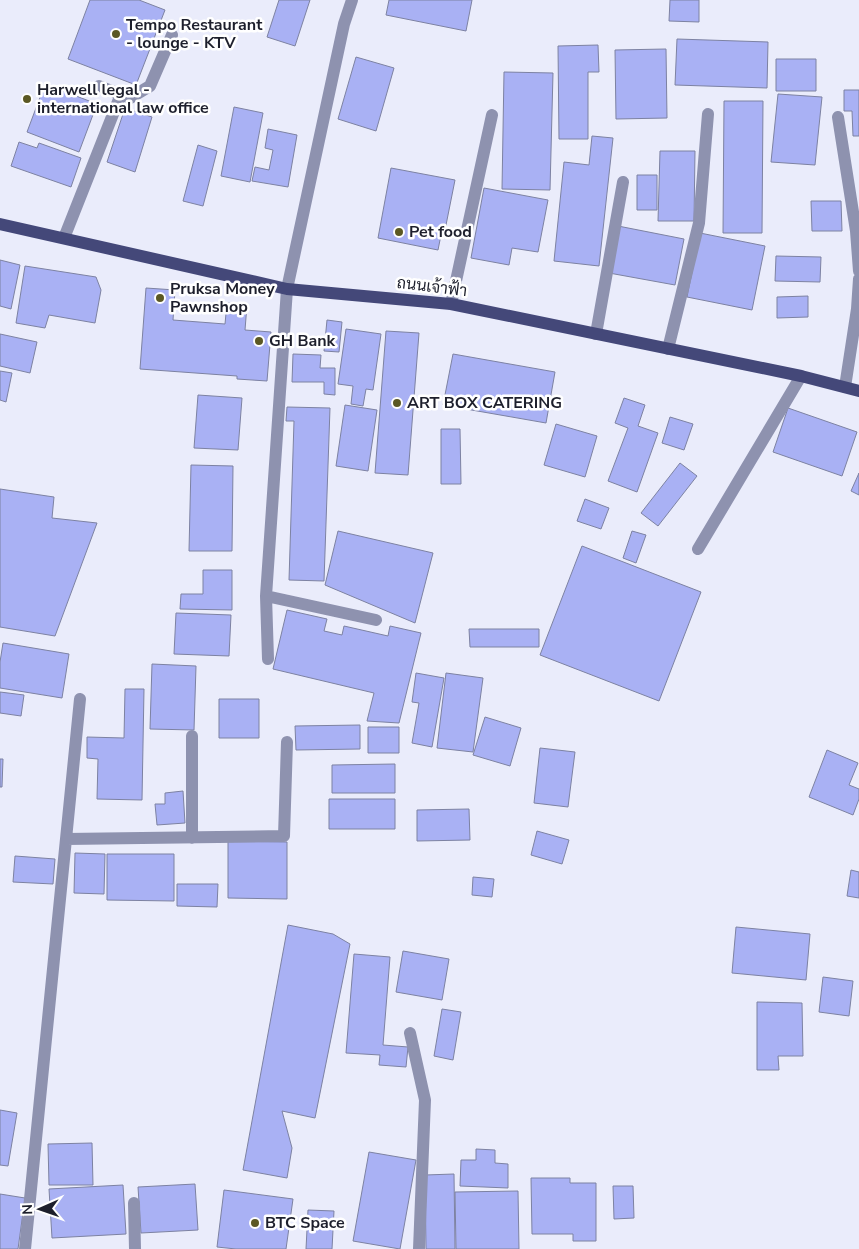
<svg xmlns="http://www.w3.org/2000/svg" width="859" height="1249" font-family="'Nunito Sans',Sarabun,sans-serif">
  <rect width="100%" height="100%" fill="#eaecfb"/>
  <!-- building -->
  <path fill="#a9b1f4" stroke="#7d82a2" d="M90,0h49l26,10 -29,75 -68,-26z
    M279,0h31l-15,46 -28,-9z
    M389,0h83l-6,31 -80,-16z
    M670,0h29v22l-30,-1z
    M677,39l91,3 -1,46 -92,-3z
    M598,45l1,27h-11v67h-29l-1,-93z
    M666,49l1,69 -51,1 -1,-69z
    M356,57l38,11 -18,63 -38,-12z
    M776,59h40v32h-40z
    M504,72l49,1 -3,117 -48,-1z
    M45,84l52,20 -18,48 -52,-20z
    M844,90h15v46h-6l-1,-25h-8z
    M778,94l44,3 -7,68 -44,-3z
    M724,101h39l-1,132h-39z
    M234,107l29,6 -13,69 -29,-6z
    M125,108l27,9 -17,55 -28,-10z
    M268,129l29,6 -9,52 -36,-6 3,-14 14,3 4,-20 -8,-2z
    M592,136l21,2 -14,128 -45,-5 10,-99 25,3z
    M19,142l18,6 2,-5 42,15 -10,29 -60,-21z
    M198,145l19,6 -14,55 -20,-5z
    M660,151h35l-1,70h-36z
    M391,168l64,12 -11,55h-3l-3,15 -60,-12z
    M637,175h20v35h-20z
    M484,188l64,12 -10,52 -26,-4 -3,17 -38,-7z
    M811,201h30l1,30h-30z
    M618,226l66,13 -9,46 -66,-12z
    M700,233l65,13 -13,64 -65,-13z
    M776,256l45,1 -1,25 -45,-1z
    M0,260l20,5 -9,44 -11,-3z
    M25,266l71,11 5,13 -6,33 -46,-8 -4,13 -29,-5z
    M146,288l29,2 -2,30 52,4 2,-21 20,2 -2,25 26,2 -4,49 -30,-2v-3l-97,-7z
    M808,296v21l-31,1v-21z
    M327,320l15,2 -3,30 -15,-1z
    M346,329l35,5 -8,56 -7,-1 -3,17 -12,-2 2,-18 -15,-2z
    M386,331l33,2 -11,142 -33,-2z
    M0,334l37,8 -7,31 -30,-7z
    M293,354l28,1 -1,13h15v27l-11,-1v-12h-32z
    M453,354l102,18 -9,51 -103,-18z
    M0,371l12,2 -6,29 -6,-2z
    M198,395l44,3 -4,52 -44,-2z
    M624,398l21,7 -7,21 20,7 -21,59 -29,-11 20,-53 -13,-5z
    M345,405l32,5 -9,61 -32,-5z
    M287,407l43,1 -6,173 -35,-1 5,-159h-8z
    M788,408l69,24 -15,44 -69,-24z
    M670,417l23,7 -9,26 -22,-7z
    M556,424l41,12 -12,41 -41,-12z
    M441,429h19l1,55h-20z
    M680,463l17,13 -39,50 -17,-13z
    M191,465l42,1 -1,85h-43z
    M859,473v22l-8,-4z
    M0,489l54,8 -2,21 45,5 -42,113 -55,-9z
    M585,499l24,9 -8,21 -24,-8z
    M338,531l95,22 -18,70 -90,-38z
    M632,531l14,4 -10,28 -13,-5z
    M582,546l119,46 -42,109 -119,-46z
    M203,570h29v40l-52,-1 1,-15h22z
    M287,610l40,9 -3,12 18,4 2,-9 44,10 2,-10 31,7 -22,90 -32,-2 7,-28 -101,-24z
    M176,613l55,2 -2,41 -55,-2z
    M469,629h70v18h-69z
    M3,643l66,11 -7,44 -62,-10v-26z
    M152,664l44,2 -2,64 -44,-1z
    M416,673l28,5 -12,69 -20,-4 7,-40 -7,-1z
    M446,673l37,5 -10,74 -36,-4z
    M125,689h19l-2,111 -45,-1 1,-40 -11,-1v-21l37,1z
    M0,692l24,3 -3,21 -21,-3z
    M219,699h40v39h-40z
    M485,717l36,11 -11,38 -37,-11z
    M360,725v24l-64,1 -1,-24z
    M368,727h31v26h-31z
    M540,748l35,4 -7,55 -34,-4z
    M827,750l31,13 -9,22 10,4v10l-6,16 -44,-18z
    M0,759h3l-1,28h-2z
    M395,764v29h-63v-28z
    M183,791l2,32 -28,2 -2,-21h10v-11z
    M329,799h66v30h-66z
    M469,809l1,31 -53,1v-31z
    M537,831l32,9 -7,24 -31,-9z
    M228,841l59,1v57l-59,-1z
    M75,853l30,1 -1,40 -30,-1z
    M107,854h67v47l-67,-1z
    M15,856l40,3 -2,25 -40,-2z
    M851,870l8,2v26l-12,-2z
    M473,877l21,2 -2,18 -20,-2z
    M177,884h41l-1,23 -40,-1z
    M288,925l45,9 17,10 -35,174 -33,-7 10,37 -5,30 -44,-8z
    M736,927l74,7 -4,46 -74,-7z
    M403,951l46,8 -7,41 -46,-8z
    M354,954l36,3 -7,88 25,2 -2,20 -27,-2 1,-10 -34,-2z
    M823,977l30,4 -4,35 -30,-4z
    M757,1002l45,1 1,53h-25l1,14h-22z
    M442,1009l19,3 -8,48 -19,-4z
    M0,1110l17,3 -9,53 -8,-1z
    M92,1143l1,42h-44l-1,-41z
    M476,1149l19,1v13l13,1v24l-48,-2 1,-26h15z
    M369,1152l47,8 -16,89 -47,-8z
    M454,1174l1,75h-29l-1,-74z
    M531,1178h39v5h26v58h-23v-7h-41z
    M195,1184l3,46 -57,3 -3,-46z
    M123,1185l3,49 -74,4 -3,-49z
    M613,1186h20l1,32 -20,1z
    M224,1190l69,9 -7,50h-50l-19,-2z
    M518,1191l1,58h-63l-1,-57z
    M0,1194l25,4 -7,51h-18z
    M308,1210l26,1 -2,38h-26z"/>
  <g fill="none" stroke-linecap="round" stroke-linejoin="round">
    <!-- minor -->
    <path stroke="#8e92af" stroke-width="12" d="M99,86l31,12 20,-12 22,-51
      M838,117l18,114 3,40
      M64,238l57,-144
      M451,304l41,-189
      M596,334l27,-152
      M668,349l31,-126 9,-109
      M845,387l12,-78 2,-30
      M698,549l103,-173
      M266,596l110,24
      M268,659l-2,-63 21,-307 57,-265 8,-24
      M192,736v102
      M66,839l218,-3 3,-94
      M410,1033l15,67 -6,149
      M134,1203l1,46
      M25,1249l55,-550"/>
    <!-- major -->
    <path stroke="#444879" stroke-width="12" d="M0,224l287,65 164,15 350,72 58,15"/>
  </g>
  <!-- markers -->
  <g fill="#5b5824" stroke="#fff" stroke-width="2">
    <circle cx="116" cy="34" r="5"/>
    <circle cx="27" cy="99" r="5"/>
    <circle cx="399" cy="232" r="5"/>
    <circle cx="160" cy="298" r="5"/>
    <circle cx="259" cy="341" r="5"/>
    <circle cx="397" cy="403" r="5"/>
    <circle cx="255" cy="1223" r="5"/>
  </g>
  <g text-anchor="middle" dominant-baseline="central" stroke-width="5" stroke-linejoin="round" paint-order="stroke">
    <!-- poi labels -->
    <g font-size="16" font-weight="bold" fill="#1d1f2c" stroke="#fff" text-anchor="start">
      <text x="126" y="25">Tempo Restaurant<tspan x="126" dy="18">- lounge - KTV</tspan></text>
      <text x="37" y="90">Harwell legal -<tspan x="37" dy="18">international law office</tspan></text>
      <text x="409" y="232">Pet food</text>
      <text x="170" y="289">Pruksa Money<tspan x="170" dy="18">Pawnshop</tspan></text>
      <text x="269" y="341">GH Bank</text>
      <text x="407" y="403">ART BOX CATERING</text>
      <text x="265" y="1223">BTC Space</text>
    </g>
    <!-- street labels -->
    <g font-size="16" fill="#1d1f2c" stroke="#fff">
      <text transform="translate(432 287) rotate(7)">ถนนเจ้าฟ้า</text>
    </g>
  </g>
  <!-- north arrow -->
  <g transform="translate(40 1209) rotate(268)" stroke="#ffffff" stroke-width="4" paint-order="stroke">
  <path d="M0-4L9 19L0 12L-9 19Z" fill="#1d1f2c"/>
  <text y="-8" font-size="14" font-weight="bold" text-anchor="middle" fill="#1d1f2c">N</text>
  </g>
</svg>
